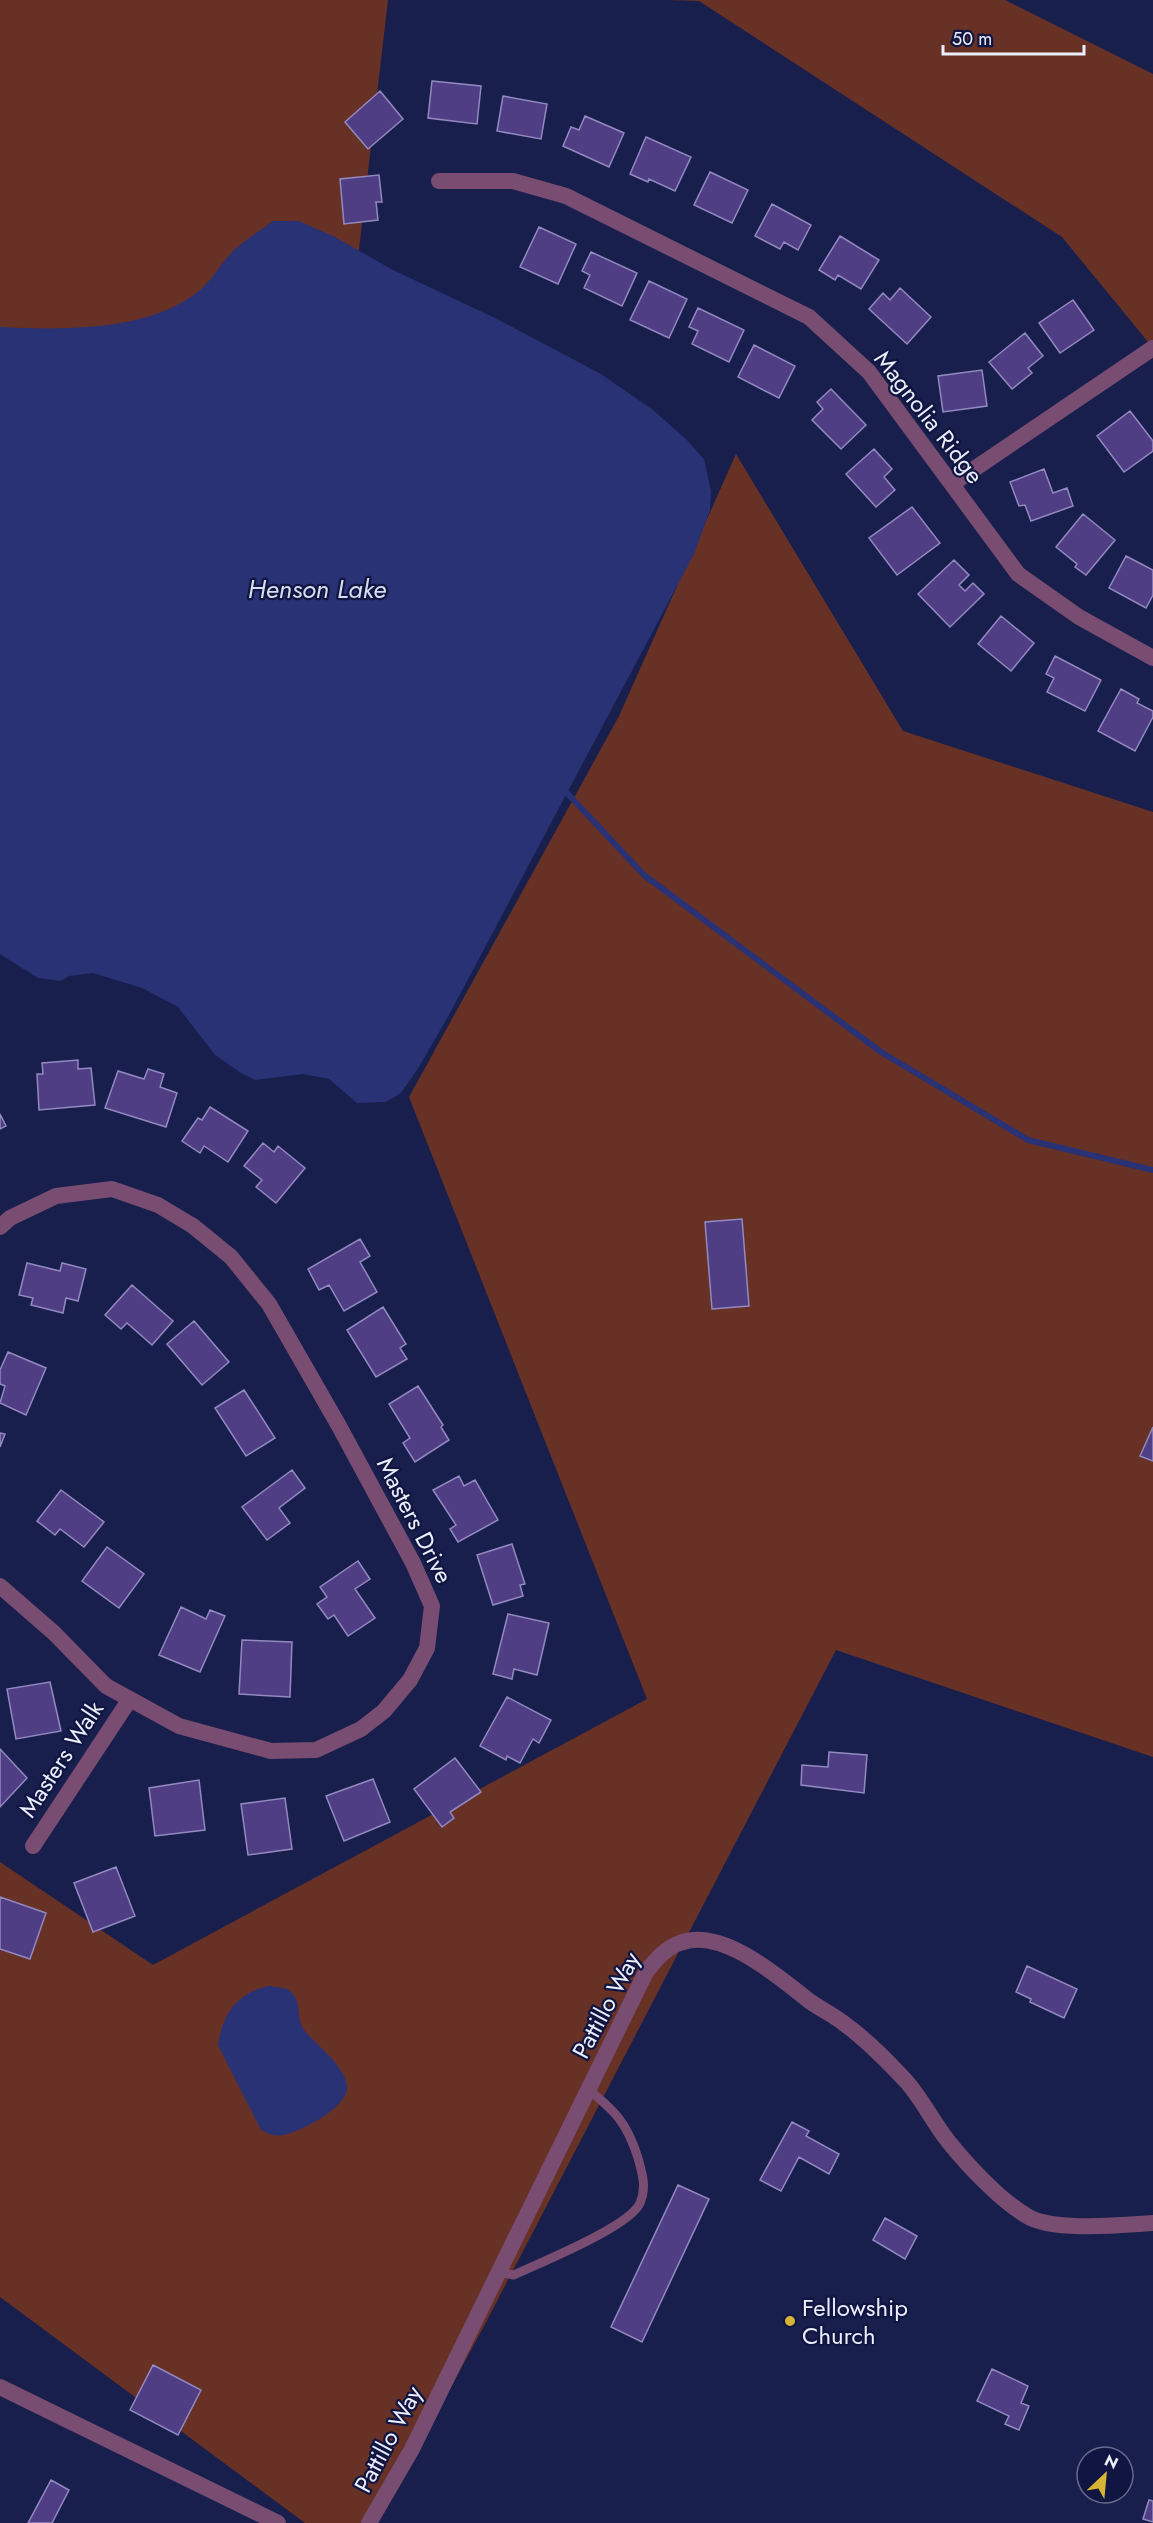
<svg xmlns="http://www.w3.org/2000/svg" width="1153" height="2523" font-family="Jost,sans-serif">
  <rect width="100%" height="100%" fill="#181f4c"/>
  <!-- green -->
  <path fill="#683126" d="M0,0h388l-30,258 -228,78 -130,11z
    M667,0h338l148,74v274l-91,-111 -363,-236z
    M736,454l167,277 250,81v945l-317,-107 -353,678 -106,195h-72l-305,-226v-435l153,103 494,-266 -238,-602 210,-381z"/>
  <!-- water -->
  <path fill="#283274" d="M273,221h26l36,16 58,33 102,48 106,56 52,36 33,29 18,20 7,32 -1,19 -16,44 -245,461 -30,52 -18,26 -15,9 -29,1 -28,-24 -26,-5 -48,6 -14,-7 -26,-18 -37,-48 -36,-19 -49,-15 -24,3 -8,5 -23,-3 -38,-24v-627c62,3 150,5 200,-37 13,-11 21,-27 33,-39 12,-11 27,-20 40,-30z
    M269,1986c7,1 17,1 22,6 11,9 5,27 13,38 12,15 43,37 43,58 0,20 -47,44 -64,47 -9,2 -15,-2 -22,-5l-43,-85c5,-32 19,-52 51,-59z"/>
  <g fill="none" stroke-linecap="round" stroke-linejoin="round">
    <!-- stream -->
    <path stroke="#283274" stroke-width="6" d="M567,793l77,82 237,177 147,88 125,30"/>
  </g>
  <!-- building -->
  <path fill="#503e84" stroke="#9389c1" stroke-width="1.5" d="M432,81l49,5 -4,38 -49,-6z
    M380,91l23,28 -35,30 -23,-27z
    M503,96l44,8 -6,35 -44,-8z
    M585,116l39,17 -15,34 -46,-21 8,-19 8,3z
    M646,137l45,20 -16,34 -26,-12 -1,3 -18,-8z
    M710,172l38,18 -16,33 -38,-18z
    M379,175l3,27h-6l2,18 -34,4 -4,-45z
    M772,204l39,21 -13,25 -14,-8 -4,7 -25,-13z
    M539,227l37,17 -18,40 -38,-17z
    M840,236l39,24 -18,29 -23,-14 -3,5 -16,-10z
    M591,252l46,21 -15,33 -38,-18 6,-13 -8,-4z
    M649,281l38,18 -18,39 -39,-18z
    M900,288l31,29 -24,27 -38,-35 14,-16 7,7z
    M1073,300l21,30 -34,23 -21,-30z
    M698,308l46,22 -15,32 -37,-18 6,-13 -9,-4z
    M1025,333l18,23 -15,12 4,5 -20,16 -23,-27z
    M754,345l41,21 -16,32 -41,-21z
    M982,370l5,36 -44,6 -5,-36z
    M831,389l35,36 -25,24 -29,-29 11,-11 -6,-7z
    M1130,411l23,30v10l-29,21 -27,-36z
    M874,449l18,20 -8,8 11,13 -19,17 -30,-33z
    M1044,469l9,24 14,-5 6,18 -42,15 -6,-16 -6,1 -9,-24z
    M912,507l28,36 -43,32 -28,-37z
    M1083,514l32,26 -29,35 -11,-8 2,-3 -21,-17z
    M1126,556l27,14v25l-7,13 -37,-20z
    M954,560l15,15 -10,10 6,6 8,-8 11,11 -34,33 -32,-33z
    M1001,616l33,27 -23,28 -33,-27z
    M1055,656l46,24 -16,31 -38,-19 7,-14 -8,-4z
    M1121,689l18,10 -2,4 16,8v6l-18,34 -37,-20z
    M78,1060v9l13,-1 4,37 -56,5 -2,-36h6l-1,-11z
    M148,1069l16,5 -4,13 17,6 -11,34 -61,-19 13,-37 26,8z
    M210,1107l38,24 -20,31 -24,-16 -4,7 -18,-12 16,-23 4,2z
    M0,1114l6,12 -6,3z
    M263,1143l11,9 4,-6 27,22 -29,35 -20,-16 6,-7 -18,-14z
    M742,1219l7,87 -37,3 -7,-87z
    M360,1239l10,17 -10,6 17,30 -33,19 -15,-26 -10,5 -11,-21z
    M27,1263l33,8 2,-8 24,6 -8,32 -12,-3 -3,15 -32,-8 2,-7 -14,-3z
    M132,1285l41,36 -21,24 -25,-22 -6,6 -16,-14z
    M383,1307l23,37 -6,4 7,11 -31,18 -29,-47z
    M194,1321l35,41 -27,23 -35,-41z
    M8,1352l38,16 -20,47 -26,-12 5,-17 -5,-2v-14z
    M418,1386l25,39 -2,2 8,13 -34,22 -12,-19 7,-5 -21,-34z
    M244,1390l31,48 -29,18 -31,-48z
    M1153,1427v34l-13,-5z
    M0,1433l5,1 -5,13z
    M292,1470l13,18 -26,20 11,15 -23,17 -25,-33z
    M459,1476l5,10 11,-6 23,40 -40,22 -8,-13 6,-4 -23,-35z
    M61,1490l43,32 -20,25 -24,-18 -5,6 -18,-14z
    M512,1544l13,40 -5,1 3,11 -30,9 -16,-50z
    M107,1547l37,27 -25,34 -37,-27z
    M358,1561l12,18 -15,10 20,29 -27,18 -14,-21 -6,4 -11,-15 10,-7 -7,-10z
    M181,1607l25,12 4,-9 15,6 -25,56 -41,-17z
    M508,1614l41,9 -12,52 -23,-6 -2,10 -19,-5z
    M242,1640l50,2 -2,55 -51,-3z
    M50,1682l11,49 -45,8 -9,-50z
    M507,1697l44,23 -12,23 -6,-4 -13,24 -13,-7 -1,4 -26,-14z
    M0,1749l27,29 -27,29z
    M829,1752l38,3 -3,38 -63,-8 1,-20 26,2z
    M455,1758l26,34 -31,20 4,6 -12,9 -28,-38z
    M373,1779l17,43 -46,19 -18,-45z
    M199,1780l6,50 -50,6 -6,-48z
    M285,1798l7,51 -44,6 -7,-51z
    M116,1867l19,49 -42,16 -19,-49z
    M0,1897l46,16 -16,46 -30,-10z
    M1027,1966l50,23 -13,29 -34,-16 1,-3 -15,-7z
    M792,2122l17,9 -3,5 33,18 -10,20 -30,-17 -18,34 -21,-11z
    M678,2185l31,14 -67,143 -31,-15z
    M885,2218l32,18 -12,23 -32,-19z
    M153,2365l48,25 -23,45 -48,-25z
    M992,2369l36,17 -7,17 8,3 -10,24 -14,-6 4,-8 -32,-15z
    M51,2480l18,10 -17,33h-24z
    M1149,2500l4,1v21l-10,-3z"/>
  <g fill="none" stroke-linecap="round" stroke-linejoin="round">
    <!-- service -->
    <path stroke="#784d71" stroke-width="9" d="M499,2272l15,3c27,-13 115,-48 126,-72 7,-16 2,-30 -2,-45 -11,-35 -22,-46 -50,-69"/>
    <!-- minor -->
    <path stroke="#784d71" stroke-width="16" d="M439,181h74l53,15 243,121 60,55 149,202 61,43 74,41
      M952,484l201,-136
      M0,1227l10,-9 46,-22 56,-7 46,16 35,21 38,31 38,47 70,122 74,137 19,43 -5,42 -17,32 -26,31 -23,18 -45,21 -45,1 -92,-25 -73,-40 -52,-53 -54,-47
      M33,1846l97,-147
      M0,2387l278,136
      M369,2523l43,-74 234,-477c9,-11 19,-24 34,-29 41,-16 98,33 128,57 12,9 26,15 38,25 22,16 42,37 60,56 16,18 27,41 42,60 19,24 53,60 79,75 25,16 95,9 126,7"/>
  </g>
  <!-- markers -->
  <circle fill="#d8b434" stroke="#101541" stroke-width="2" cx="790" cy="2321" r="6"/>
  <g text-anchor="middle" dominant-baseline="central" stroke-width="4.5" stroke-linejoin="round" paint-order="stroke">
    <!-- street labels -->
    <g font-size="24" fill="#ebeffb" stroke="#101541">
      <text transform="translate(929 417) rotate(52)">Magnolia Ridge</text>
      <text transform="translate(415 1520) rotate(63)">Masters Drive</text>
      <text transform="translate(61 1759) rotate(-57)">Masters Walk</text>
      <text transform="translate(606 2005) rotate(-62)">Pattillo Way</text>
      <text transform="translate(388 2439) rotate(-62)">Pattillo Way</text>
    </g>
    <!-- poi labels -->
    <g font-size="24" fill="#ebeffb" stroke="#101541" text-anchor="start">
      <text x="802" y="2307">Fellowship<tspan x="802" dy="28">Church</tspan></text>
    </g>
    <!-- water labels -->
    <g font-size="26" font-style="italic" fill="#d7ddf1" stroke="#101541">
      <text x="317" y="589">Henson Lake</text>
    </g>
  </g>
  <!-- north arrow -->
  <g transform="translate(1105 2475) rotate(26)"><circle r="28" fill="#101541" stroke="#686c8b" stroke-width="1.5"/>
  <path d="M0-4.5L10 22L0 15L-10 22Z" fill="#d8b434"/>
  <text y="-9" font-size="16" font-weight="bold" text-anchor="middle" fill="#ebeffb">N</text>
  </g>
  <!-- scale -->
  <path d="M943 45v9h141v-9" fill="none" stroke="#ebeffb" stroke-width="3"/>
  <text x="952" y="45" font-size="18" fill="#ebeffb" stroke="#101541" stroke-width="4.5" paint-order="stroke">50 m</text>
</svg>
